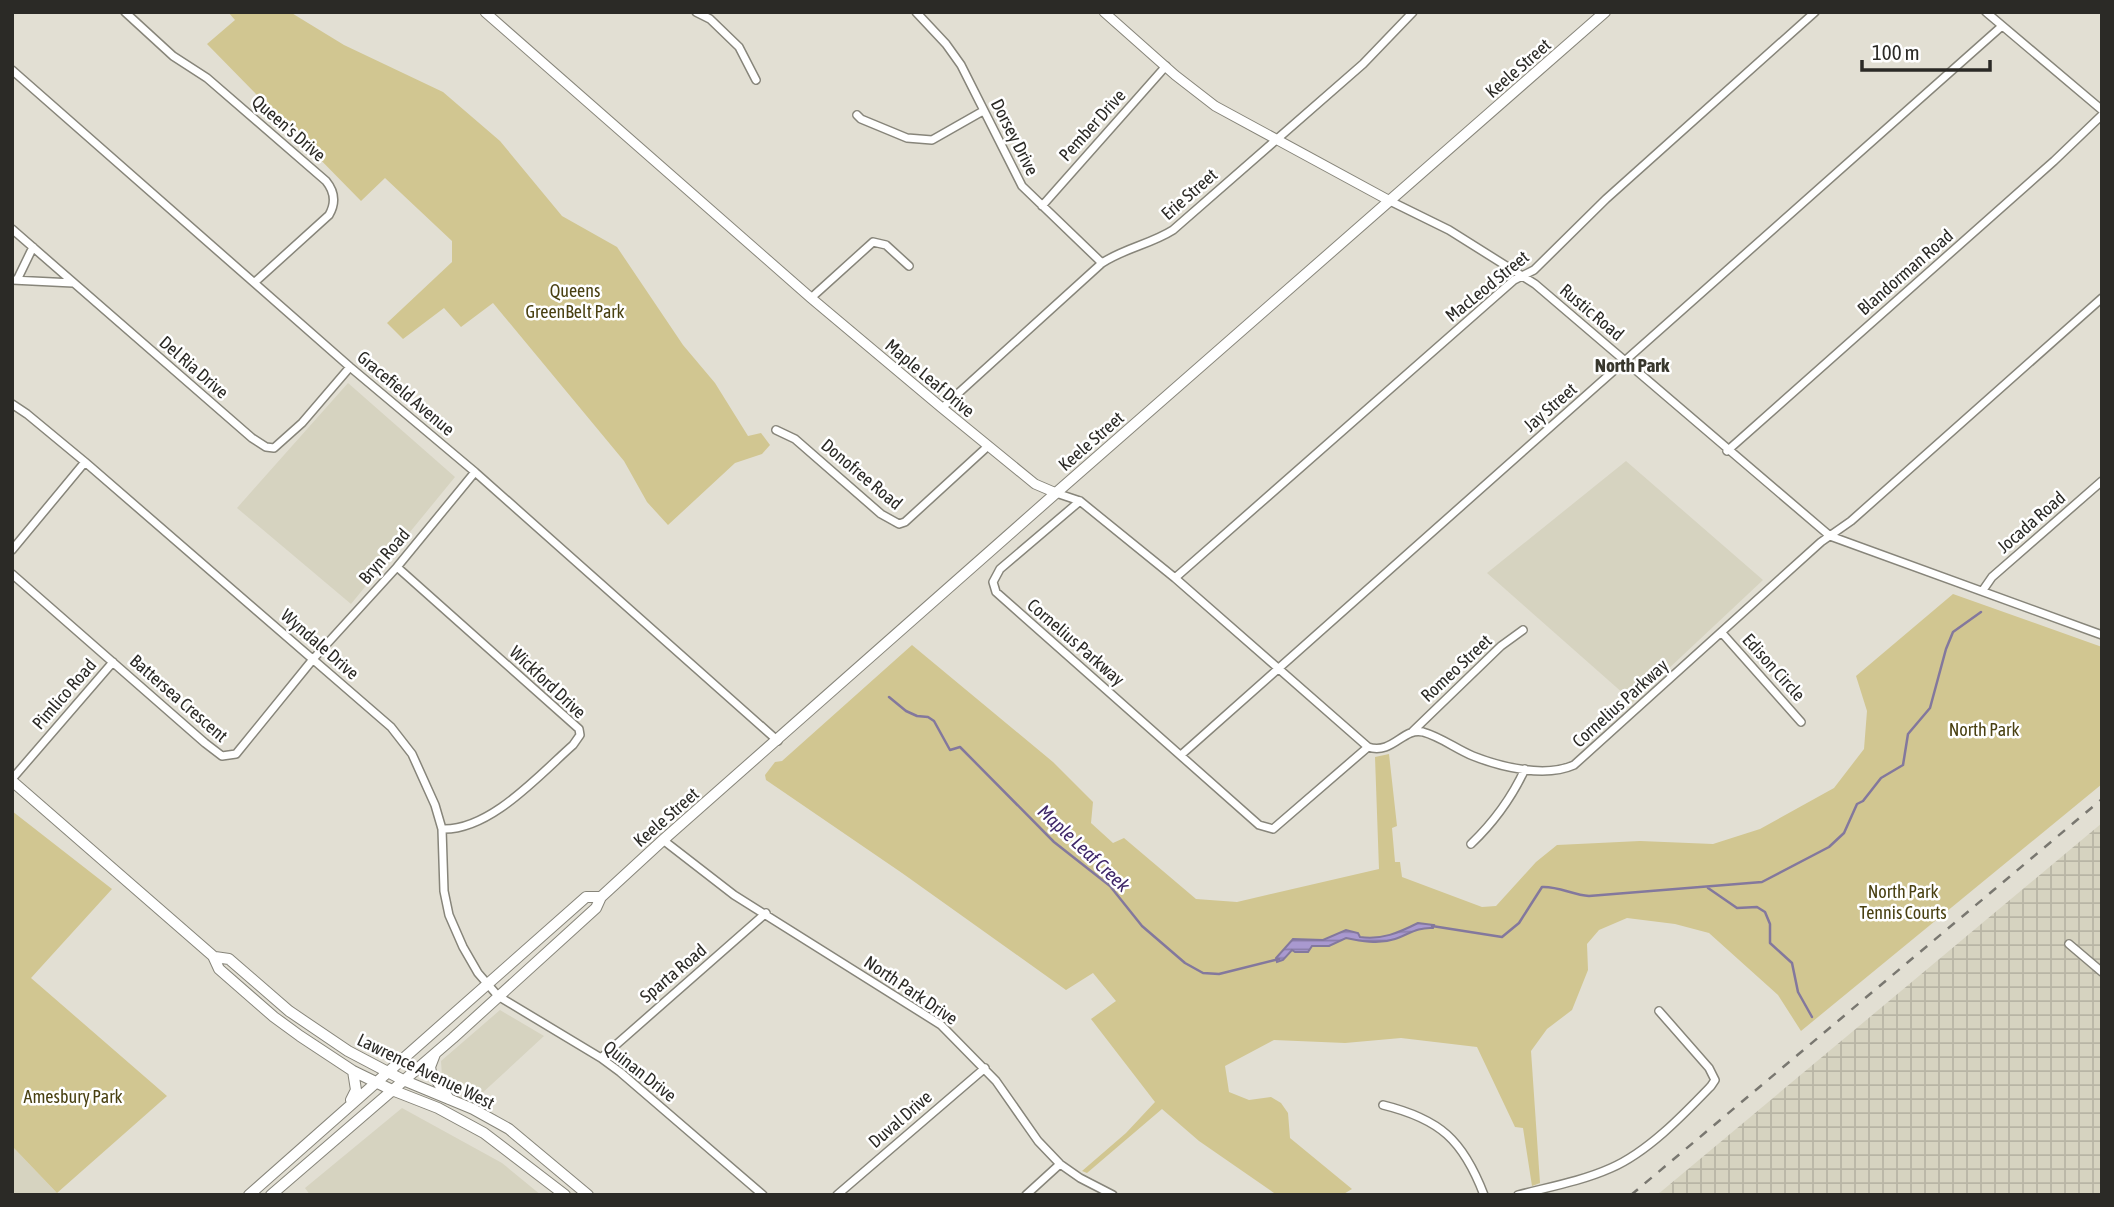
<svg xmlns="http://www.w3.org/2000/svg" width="2114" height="1207" font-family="'Asap Condensed',sans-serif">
  <defs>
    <pattern id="industrial-grid" width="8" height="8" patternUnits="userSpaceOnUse" patternTransform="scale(1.75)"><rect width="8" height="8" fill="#d6d3c0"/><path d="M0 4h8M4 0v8" fill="none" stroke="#b8b5a5"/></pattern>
    <pattern id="water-rules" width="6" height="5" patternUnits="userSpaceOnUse" patternTransform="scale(1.75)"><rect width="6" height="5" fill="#a999d0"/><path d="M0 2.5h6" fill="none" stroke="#8a7da9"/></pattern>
  </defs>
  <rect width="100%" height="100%" fill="#e2dfd3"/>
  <!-- built -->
  <path fill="#d6d3c0" d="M348,383l107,94 -104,127 -114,-96z
    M1626,461l137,119 -130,122 -146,-129z
    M500,1010l44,26 -65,60 -37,-20 -1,-15z
    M402,1108l100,55 39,32h-231l-5,-7z
    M12,1146l45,47 -45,2z"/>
  <!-- industrial -->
  <path fill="url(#industrial-grid)" d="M2102,823v372h-445z"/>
  <!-- park -->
  <path fill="#d1c691" d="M228,12h62l54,33 99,47 57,49 62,75 55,31 66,98 32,38 33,53 13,-3 9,12 -8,9 -27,9 -67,62 -21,-23 -23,-41 -131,-158 -32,24 -17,-19 -41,31 -16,-16 65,-61v-21l-67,-63 -24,23 -154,-157 28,-24z
    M1953,594l149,53v137l-301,247 -23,-36 -69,-62 -34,-9 -48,-6 -28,12 -12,14 1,26 -16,40 -25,19 -16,22 9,132 -8,3 -9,-58 -8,-1 -38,-80 -76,-9 -56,5 -71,-3 -49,26 4,26 20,8 22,-3 10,6 7,10 2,25 62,51 -10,6h-65l-78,-54 -37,-32 -75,64 -5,-2 44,-38 29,-31 -64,-83 25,-18 -23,-28 -27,17 -164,-117 -136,-93 -1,-5 10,-13 7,-1 130,-116 141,117 40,40 -2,21 22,20 11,-5 72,61 41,3 142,-33 -4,-112 14,-3 8,72 -5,2 3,34h5l2,15 80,30 14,-1 40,-44 21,-17 83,-4 73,3 47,-15 74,-41 30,-39 3,-38 -11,-35z
    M12,811l100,78 -81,89 136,118 -110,97 -45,-47z"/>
  <!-- water -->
  <path fill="url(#water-rules)" stroke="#83789d" stroke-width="2" d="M1418,923l16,2 -1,3c-15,-1 -24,6 -38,11 -18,6 -32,2 -49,-1l-17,8h-17l-4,6h-13l-3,-2 -9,10 -6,2 -1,-4 17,-19 30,1 23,-10 12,3 2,4c22,3 38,-4 58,-14z"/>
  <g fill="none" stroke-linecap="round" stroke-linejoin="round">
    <!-- stream -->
    <path stroke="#83789d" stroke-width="2.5" d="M889,697l17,14 11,5 11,1 6,4 16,29 10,-3 94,95 56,44 32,40 43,37 18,10 16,1 60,-15
      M1708,888l29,20 20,-1 8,5 5,12v19l22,20 6,29 14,25
      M1432,926l70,11 17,-14 23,-36c16,-1 31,8 47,9l173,-14 67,-35 15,-14 13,-29 6,-3 18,-23 22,-13 5,-31 22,-26 16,-59 7,-17 28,-20"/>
    <!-- minor casing -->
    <g stroke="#87857a" stroke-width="10">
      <path id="minor" d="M125,12l48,44 34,22 119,103c9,11 10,22 3,34l-74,67
        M696,12l14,7 29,28 17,33
        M916,12l30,32 15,21 61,121 80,77
        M1986,12l116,98
        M12,70l338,297 125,105 303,269
        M857,115l4,4 46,19 25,2 51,-29
        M1390,201l59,29 86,54 295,252 272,99
        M1042,206l124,-140
        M12,229l240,209 14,9 8,1 28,-25 48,-56
        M12,280l61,3
        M17,280l16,-33
        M811,298l62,-56 13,3 23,21
        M12,404l15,10 58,48 306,265 21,27 23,51 7,24 2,62 5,24 14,32 15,26 20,23 103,62 19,14 143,123
        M942,408l160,-145c23,-15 49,-19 71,-33l190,-166 50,-52
        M776,430l19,9 86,75 18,10 6,-2 82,-75
        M1727,451l327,-290 48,-46
        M1056,493l24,8 95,77 193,169
        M1080,501l-80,68 -7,13 3,10 263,233 14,4 95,-82c25,8 35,-20 55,-15 18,5 33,17 50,24 28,11 72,22 101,9l247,-223 30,-21 251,-223
        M12,550l73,-88
        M397,567l182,162 1,6 -7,10c-34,30 -83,86 -131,84
        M12,574l193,169 17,13 14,-2 78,-96 83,-91 78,-95
        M1175,578l339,-298 20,-10 72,-71 209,-187
        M1983,590l9,-13 110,-96
        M1722,633l79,89
        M1413,731l88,-85 22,-16
        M1181,755l821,-729
        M12,779l101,-117
        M663,840l71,55 207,130 55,56 42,60 22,23 20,14 33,17
        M1471,844c23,-22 41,-47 54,-75
        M2069,944l33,28
        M601,1058l165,-145
        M1383,1105c57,14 80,35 101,90
        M837,1195l148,-127
        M1026,1195l34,-31
        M1518,1195c31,-8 64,-14 93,-27 37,-16 73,-54 100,-82l4,-6 -6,-12 -50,-57"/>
    </g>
    <!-- tertiary casing -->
    <g stroke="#87857a" stroke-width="11">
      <path id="tertiary" d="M485,12l326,286 131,110 93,76 21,9
        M1104,12l71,63 40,31 175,95"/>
    </g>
    <!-- secondary casing -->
    <g stroke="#87857a" stroke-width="12">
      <path id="secondary" d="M12,781l201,175 6,13 55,48 26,19 53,35 39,19 46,18 46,25 81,62
        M215,957l14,2 60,52 59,40 55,29 70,29 36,20 79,66
        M435,1054l-5,13 1,5 18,27
        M351,1100l5,-10 -3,-19
        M249,1195l337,-298h15
        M271,1195l182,-157 143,-130 5,-11 62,-57 393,-347 549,-481"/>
    </g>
    <!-- minor -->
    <use href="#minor" stroke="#fff" stroke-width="7"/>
    <!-- tertiary -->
    <use href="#tertiary" stroke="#fff" stroke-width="9"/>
    <!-- secondary -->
    <use href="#secondary" stroke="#fff" stroke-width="10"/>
    <!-- rail -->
    <path stroke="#797770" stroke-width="2.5" stroke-dasharray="9 9" stroke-linecap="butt" d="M1631,1195l471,-396"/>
  </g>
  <g text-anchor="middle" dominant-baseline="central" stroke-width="5" stroke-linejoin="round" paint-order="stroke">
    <!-- street labels -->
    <g font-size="18" fill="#2b2a26" stroke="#fff">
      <text transform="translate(1518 68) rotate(-41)">Keele Street</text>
      <text transform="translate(1092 125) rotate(-48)">Pember Drive</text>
      <text transform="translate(289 128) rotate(41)">Queen's Drive</text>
      <text transform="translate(1015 137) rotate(63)">Dorsey Drive</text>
      <text transform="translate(1189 194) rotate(-41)">Erie Street</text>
      <text transform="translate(1905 272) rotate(-41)">Blandorman Road</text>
      <text transform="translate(1487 286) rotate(-39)">MacLeod Street</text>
      <text transform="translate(1592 312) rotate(40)">Rustic Road</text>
      <text transform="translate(194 367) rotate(41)">Del Ria Drive</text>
      <text transform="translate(930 378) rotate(40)">Maple Leaf Drive</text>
      <text transform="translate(406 393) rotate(40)">Gracefield Avenue</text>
      <text transform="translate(1550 407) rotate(-41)">Jay Street</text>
      <text transform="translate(1091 441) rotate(-41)">Keele Street</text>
      <text transform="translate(862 474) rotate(40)">Donofree Road</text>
      <text transform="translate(2031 522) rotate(-41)">Jocada Road</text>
      <text transform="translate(384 556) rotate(-49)">Bryn Road</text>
      <text transform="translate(1076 642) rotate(41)">Cornelius Parkway</text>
      <text transform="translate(320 644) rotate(41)">Wyndale Drive</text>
      <text transform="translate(1774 667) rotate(48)">Edison Circle</text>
      <text transform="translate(1456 668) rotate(-43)">Romeo Street</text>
      <text transform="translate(548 682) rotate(43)">Wickford Drive</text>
      <text transform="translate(64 694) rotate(-49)">Pimlico Road</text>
      <text transform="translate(179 698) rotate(41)">Battersea Crescent</text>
      <text transform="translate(1620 703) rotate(-42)">Cornelius Parkway</text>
      <text transform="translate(666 817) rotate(-41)">Keele Street</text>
      <text transform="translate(673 973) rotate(-40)">Sparta Road</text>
      <text transform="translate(911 990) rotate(34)">North Park Drive</text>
      <text transform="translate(426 1071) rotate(26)">Lawrence Avenue West</text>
      <text transform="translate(640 1071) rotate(38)">Quinan Drive</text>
      <text transform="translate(900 1119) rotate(-41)">Duval Drive</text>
    </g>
    <!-- park labels -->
    <g font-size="18" fill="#494011" stroke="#fff">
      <text x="575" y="290">Queens<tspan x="575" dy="21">GreenBelt Park</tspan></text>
      <text x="1984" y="729">North Park</text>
      <text x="1903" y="891">North Park<tspan x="1903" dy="21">Tennis Courts</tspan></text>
      <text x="73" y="1096">Amesbury Park</text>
    </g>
    <!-- neighbourhood labels -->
    <g font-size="19" font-weight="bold" fill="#38372d" stroke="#fff">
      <text x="1632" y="365">North Park</text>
    </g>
    <!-- water labels -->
    <g font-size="19" font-style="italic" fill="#3f2768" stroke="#fff">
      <text transform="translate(1084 848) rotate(43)">Maple Leaf Creek</text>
    </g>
  </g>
  <!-- border -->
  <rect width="2114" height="1207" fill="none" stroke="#2b2a26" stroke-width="28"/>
  <!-- scale -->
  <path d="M1862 60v10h128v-10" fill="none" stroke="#2b2a26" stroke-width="3.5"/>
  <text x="1872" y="60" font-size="21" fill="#2b2a26" stroke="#ffffff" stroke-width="5" paint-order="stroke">100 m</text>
</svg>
